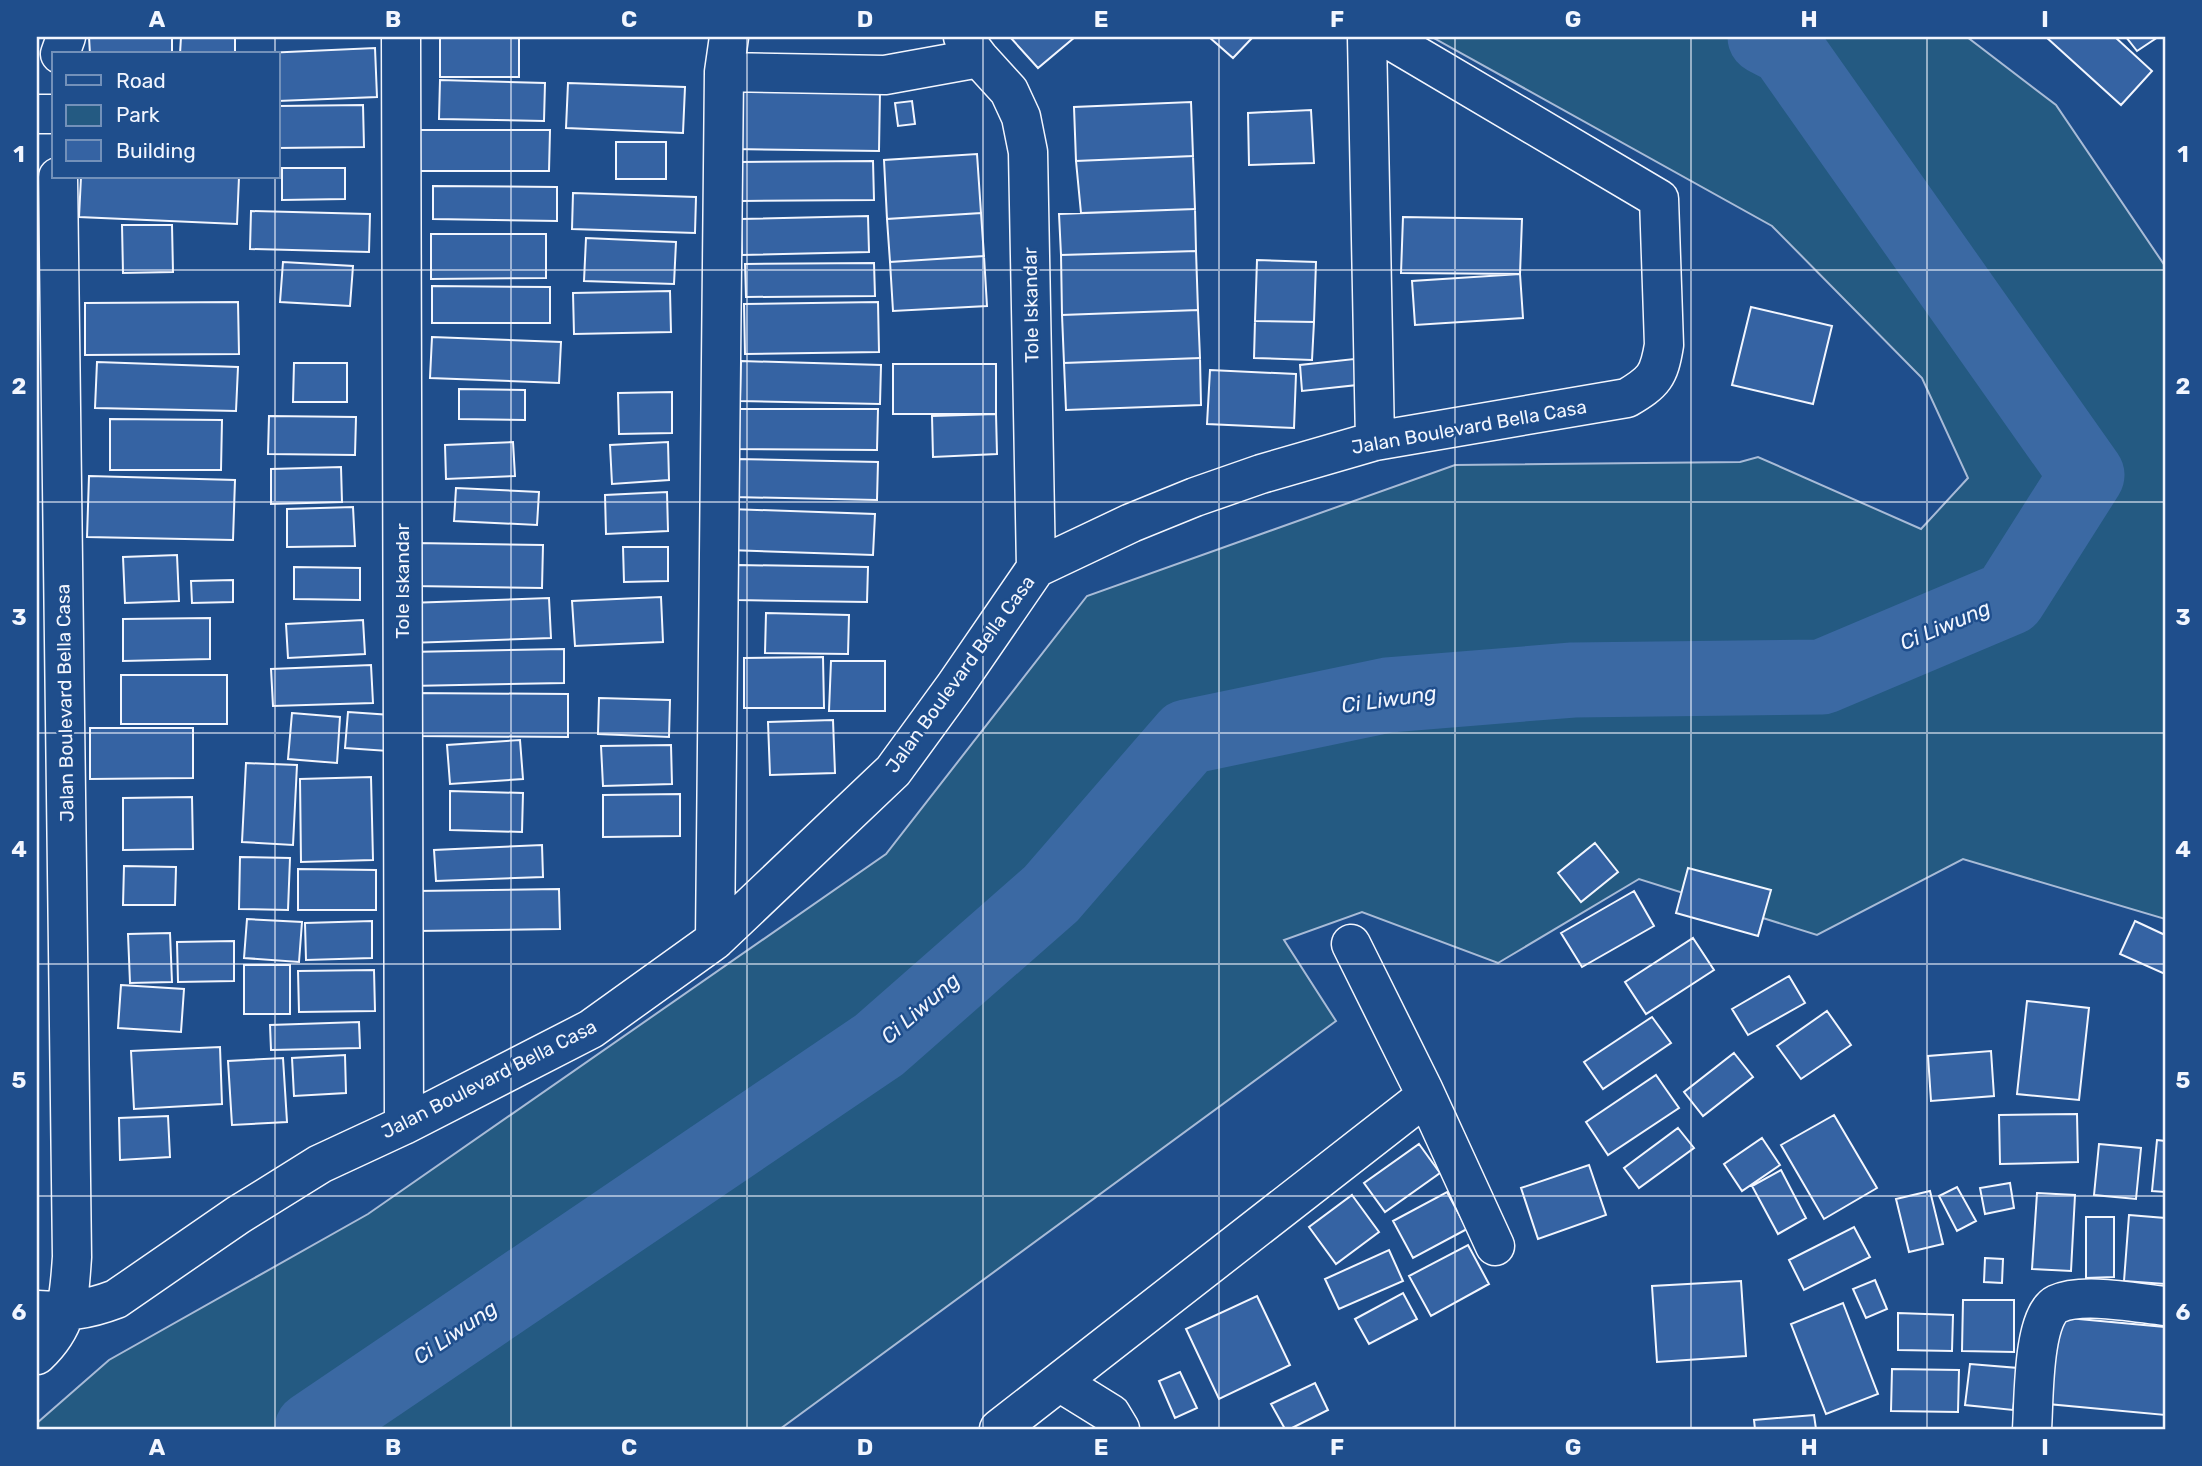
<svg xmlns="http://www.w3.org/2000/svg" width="2202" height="1466" font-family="Rubik,sans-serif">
  <rect width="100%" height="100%" fill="#1f4e8c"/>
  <!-- green -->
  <path fill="#245a82" stroke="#a8bbd7" stroke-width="2" d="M1432,37h535l89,68 109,161v653l-202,-60 -146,76 -178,-56 -141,84 -136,-51 -78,28 52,81 -556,408h-743v-6l72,-63 259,-146 518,-360 201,-258 368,-131 285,-3 18,-5 163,72 47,-51 -46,-100 -150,-152z"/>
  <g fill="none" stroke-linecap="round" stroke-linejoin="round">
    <!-- river -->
    <path stroke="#3b69a3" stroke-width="75" d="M312,1429l567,-384 172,-151 136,-157 201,-42 185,-15 249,-3 187,-79 78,-123 -301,-427 -21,-11"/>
  </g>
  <!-- building -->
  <path fill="#3563a3" stroke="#f2f6ff" stroke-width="2" d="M89,37h83v17h-82z
    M181,37h54v17h-55z
    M440,37h79v40h-79z
    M1010,37h65l-37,31z
    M1209,37h44l-20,21z
    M2046,37h69l37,34 -31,34z
    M2126,37h32l-21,14z
    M375,48l2,49 -99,4v-47h-33z
    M440,80l105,3 -1,38 -105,-2z
    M568,83l117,4 -2,46 -117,-5z
    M733,88l147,2 -1,61 -146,-2z
    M912,101l3,23 -17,2 -3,-23z
    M1191,102l2,54 -117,5 -2,-54z
    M363,105l1,42 -86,1v-42z
    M1311,110l3,53 -65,2 -1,-52z
    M415,130h135l-1,41h-133z
    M616,142h50v37h-50z
    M977,154l4,59 -94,6 -3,-59z
    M1193,156l2,53 -114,4 -5,-52z
    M873,161l1,39 -132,1 -1,-39z
    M282,168h63v31l-63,1z
    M81,177h158l-2,47 -158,-7z
    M433,186l124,1v34l-124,-2z
    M573,193l123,4 -1,36 -123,-4z
    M1195,209l1,42 -135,4 -2,-41z
    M251,211l119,3 -1,38 -119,-3z
    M981,213l3,43 -94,6 -3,-43z
    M868,216l1,36 -127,3 -1,-36z
    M1403,217l119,2 -2,55 -119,-1z
    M122,225h50l1,47 -50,1z
    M431,234h115v44l-115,1z
    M586,238l90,4 -2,42 -90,-3z
    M1196,251l2,59 -136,5 -1,-60z
    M984,256l3,50 -94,5 -3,-49z
    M1257,260l59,2 -2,60 -59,-1z
    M283,262l70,4 -3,40 -70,-4z
    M874,263l1,33 -129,1 -1,-33z
    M1520,274l3,44 -108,7 -3,-44z
    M432,286l118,1v36h-118z
    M670,291l1,41 -97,2 -1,-41z
    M238,302l1,52 -154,1v-52z
    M878,302l1,50 -134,2 -1,-50z
    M1751,307l81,19 -19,78 -81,-19z
    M1198,310l2,48 -136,5 -2,-48z
    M1255,321l59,1 -2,38 -58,-2z
    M432,337l129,5 -2,41 -129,-5z
    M1200,358l1,47 -135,5 -2,-47z
    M1354,359l3,26 -55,6 -2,-26z
    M741,361l140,4 -1,39 -140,-3z
    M97,362l141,5 -2,44 -141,-3z
    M294,363h53v39h-54z
    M893,364h103v50h-103z
    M1210,370l86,4 -2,54 -87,-4z
    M459,389l66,1v30l-66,-1z
    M672,392v41l-53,1 -1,-41z
    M729,409h149l-1,41 -148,-1z
    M996,414l1,40 -64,3 -1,-41z
    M269,416l87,1 -1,38 -87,-1z
    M110,419l112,1 -1,50h-111z
    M513,442l2,34 -69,3 -1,-34z
    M668,442l1,38 -57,4 -2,-39z
    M735,459l143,3 -1,38 -143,-3z
    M341,467l1,35 -71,2v-35z
    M89,476l146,4 -2,60 -146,-3z
    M456,488l83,4 -2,33 -83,-4z
    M667,492l1,39 -62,3 -1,-39z
    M353,507l2,39 -68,1v-38z
    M730,509l145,5 -2,41 -145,-5z
    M415,543l128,2 -1,43 -128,-2z
    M623,547h45v34l-44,1z
    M177,555l2,46 -54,2 -2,-46z
    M738,565l130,2 -1,35 -130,-2z
    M294,567l66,1v32l-66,-1z
    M233,580v22l-41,1 -1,-22z
    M661,597l2,45 -88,4 -3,-45z
    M549,598l2,40 -142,5 -1,-40z
    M766,613l83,2 -1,39 -83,-1z
    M210,618v41l-87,2v-42z
    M363,620l2,34 -77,4 -2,-34z
    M564,649v34l-154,3 -1,-34z
    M823,657l1,51h-80v-50z
    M831,661h54v50h-56z
    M371,665l2,38 -100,3 -2,-37z
    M121,675h106v49h-106z
    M412,693l156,1v43l-156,-1z
    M599,698l71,2 -1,37 -71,-3z
    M348,712l43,3 -3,36 -43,-3z
    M292,713l48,4 -3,46 -49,-4z
    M833,720l2,53 -65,2 -2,-53z
    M90,728h103v50l-103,1z
    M520,740l3,39 -73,5 -3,-39z
    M671,745l1,39 -69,2 -2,-40z
    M246,763l51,2 -4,80 -51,-3z
    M371,777l2,83 -72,2 -1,-83z
    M450,791l73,2 -1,39 -72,-2z
    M680,794v42l-77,1v-42z
    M192,797l1,52 -70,1v-52z
    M1595,843l23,29 -37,30 -23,-29z
    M542,845l1,32 -107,4 -2,-31z
    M240,857l50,1 -2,52 -49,-1z
    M124,866l52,1 -1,38h-52z
    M1688,868l83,22 -13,46 -82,-23z
    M298,869l78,1v40h-78z
    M559,889l1,40 -143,2 -1,-40z
    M1634,891l20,35 -72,41 -21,-34z
    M247,919l55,3 -3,40 -55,-4z
    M372,921v37l-66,2 -1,-37z
    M2135,921l30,14v39l-45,-20z
    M170,933l2,49 -42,1 -2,-49z
    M1693,938l21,32 -68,44 -21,-32z
    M234,941v40l-56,1 -1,-40z
    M244,965h46v49h-46z
    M374,970l1,41 -76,1 -1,-41z
    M1789,976l16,27 -57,32 -16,-26z
    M121,985l63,4 -3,43 -63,-4z
    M2027,1001l62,7 -10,92 -62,-6z
    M1827,1011l24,34 -50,34 -24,-33z
    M1652,1017l19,26 -68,46 -19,-27z
    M359,1022l1,26 -89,2 -1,-25z
    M220,1047l2,57 -88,5 -3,-58z
    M1991,1051l3,45 -63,5 -3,-45z
    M1734,1053l19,24 -50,39 -19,-24z
    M345,1055l1,38 -52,3 -2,-38z
    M283,1058l4,64 -55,3 -4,-64z
    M1656,1075l23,33 -71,47 -22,-33z
    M2077,1114l1,48 -78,2 -1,-49z
    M1834,1115l43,73 -53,31 -43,-74z
    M168,1116l2,41 -50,3 -1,-42z
    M1678,1128l16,20 -55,40 -15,-20z
    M1762,1138l18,27 -38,26 -18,-27z
    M2157,1140l8,1v51l-13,-1z
    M1419,1144l21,29 -55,39 -21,-29z
    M2099,1144l42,4 -5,51 -42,-4z
    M1589,1165l17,50 -68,24 -17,-51z
    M1781,1170l25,48 -28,16 -26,-48z
    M2010,1183l4,25 -29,6 -5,-26z
    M1957,1187l19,34 -19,10 -18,-35z
    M1930,1191l13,53 -34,8 -13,-53z
    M1447,1192l20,37 -54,29 -20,-37z
    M2037,1193l38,2 -4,76 -39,-2z
    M1352,1195l27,37 -43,32 -27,-37z
    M2129,1215l36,3v66l-41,-3z
    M2086,1217h28v60l-28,1z
    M1854,1227l16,30 -66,33 -15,-30z
    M1468,1245l21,39 -58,32 -22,-40z
    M1389,1250l14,31 -64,28 -14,-30z
    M1985,1258l18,1 -1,24 -18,-1z
    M1875,1280l12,29 -21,9 -13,-29z
    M1741,1281l5,75 -89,6 -5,-76z
    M1403,1293l14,26 -48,25 -14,-25z
    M1257,1296l33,69 -71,34 -33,-70z
    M1963,1300h51v52l-52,-1z
    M1843,1303l35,91 -52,20 -35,-90z
    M1898,1313l55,2 -1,36 -54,-1z
    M2057,1317l108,10v88l-117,-11z
    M1970,1364l48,4 -5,42 -48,-5z
    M1892,1369l67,1 -1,42 -67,-1z
    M1180,1372l17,36 -22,10 -16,-37z
    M1315,1383l13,27 -38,19h-5l-14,-25z
    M1814,1415l2,14h-61l-1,-9z"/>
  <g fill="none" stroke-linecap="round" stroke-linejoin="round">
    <!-- street casing -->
    <g stroke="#f2f6ff" stroke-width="41">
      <path id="street" d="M401,37l3,1088
        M963,37l16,21 30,33 12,26 7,35 8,416
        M1367,37l8,404
        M60,54l6,-17
        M724,72l161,3 94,-17
        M37,114h17
        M715,940l9,-868 5,-35
        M1351,944l72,145 72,157
        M37,1310c31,2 50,0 79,-11l122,-84 82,-51 84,-39 187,-96 124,-89 178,-169 62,-85 81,-118 95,-45 64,-26 66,-23 114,-33 252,-43c27,-16 32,-22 37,-53l-5,-146 -274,-162
        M37,1355c32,-30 32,-57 35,-98l-14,-1080
        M1061,1383l50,31 9,15
        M999,1429l427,-333
        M2032,1429c2,-26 0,-113 25,-125 26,-12 79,-1 108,2"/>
    </g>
    <!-- street -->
    <use href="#street" stroke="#1f4e8c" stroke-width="38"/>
  </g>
  <!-- grid -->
  <path fill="none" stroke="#f2f6ff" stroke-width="2" stroke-opacity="0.55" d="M275,37v17M511,37v1392M747,37v1392M983,37v1392M1219,37v1392M1455,37v1392M1691,37v1392M1927,37v1392M275,177v1252M37,270h2128M37,502h2128M37,733h2128M37,964h2128M37,1196h2128"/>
  <g text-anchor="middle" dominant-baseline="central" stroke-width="5" stroke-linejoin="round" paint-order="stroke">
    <!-- street labels -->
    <g font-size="19" fill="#f2f6ff" stroke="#1f4e8c">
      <text transform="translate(1031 305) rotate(-91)">Tole Iskandar</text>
      <text transform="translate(1469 427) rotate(-10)">Jalan Boulevard Bella Casa</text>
      <text transform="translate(402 581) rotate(-90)">Tole Iskandar</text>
      <text transform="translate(960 674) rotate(-54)">Jalan Boulevard Bella Casa</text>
      <text transform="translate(65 703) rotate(-91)">Jalan Boulevard Bella Casa</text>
      <text transform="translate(489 1079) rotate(-27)">Jalan Boulevard Bella Casa</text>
    </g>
    <!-- water labels -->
    <g font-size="21" font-style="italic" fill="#f2f6ff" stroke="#1f4e8c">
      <text transform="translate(1945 625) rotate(-23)">Ci Liwung</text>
      <text transform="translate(1389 699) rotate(-8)">Ci Liwung</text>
      <text transform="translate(920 1008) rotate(-41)">Ci Liwung</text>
      <text transform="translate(455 1332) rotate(-34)">Ci Liwung</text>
    </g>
  </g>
  <!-- border -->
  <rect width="2202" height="1466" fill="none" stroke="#1f4e8c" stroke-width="77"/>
  <!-- legend -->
  <rect x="52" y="52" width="228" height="126" fill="#1f4e8c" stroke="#7391ba" stroke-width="2"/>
  <rect x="66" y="75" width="35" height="10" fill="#1f4e8c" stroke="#7391ba" stroke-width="2"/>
  <text x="116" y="88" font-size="21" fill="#f2f6ff">Road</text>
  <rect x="66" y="105" width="35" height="21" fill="#245a82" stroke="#7391ba" stroke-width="2"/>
  <text x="116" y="122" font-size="21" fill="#f2f6ff">Park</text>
  <rect x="66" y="140" width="35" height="21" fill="#3563a3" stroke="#7391ba" stroke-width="2"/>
  <text x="116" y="158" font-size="21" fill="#f2f6ff">Building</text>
  <rect x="38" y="38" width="2126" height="1390" fill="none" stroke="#f2f6ff" stroke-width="2.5"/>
  <g font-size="23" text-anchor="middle" font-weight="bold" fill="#f2f6ff">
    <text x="157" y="27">A</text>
    <text x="393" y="27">B</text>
    <text x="629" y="27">C</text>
    <text x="865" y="27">D</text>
    <text x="1101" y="27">E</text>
    <text x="1337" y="27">F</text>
    <text x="1573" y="27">G</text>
    <text x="1809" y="27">H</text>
    <text x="2045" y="27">I</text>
    <text x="19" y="162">1</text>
    <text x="2183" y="162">1</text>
    <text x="19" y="394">2</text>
    <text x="2183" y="394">2</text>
    <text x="19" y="625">3</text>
    <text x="2183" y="625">3</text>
    <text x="19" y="857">4</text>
    <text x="2183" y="857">4</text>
    <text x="19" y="1088">5</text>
    <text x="2183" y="1088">5</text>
    <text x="19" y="1320">6</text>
    <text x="2183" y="1320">6</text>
    <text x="157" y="1455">A</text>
    <text x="393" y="1455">B</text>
    <text x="629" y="1455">C</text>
    <text x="865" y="1455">D</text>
    <text x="1101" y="1455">E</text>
    <text x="1337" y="1455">F</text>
    <text x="1573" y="1455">G</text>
    <text x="1809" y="1455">H</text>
    <text x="2045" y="1455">I</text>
  </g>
</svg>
